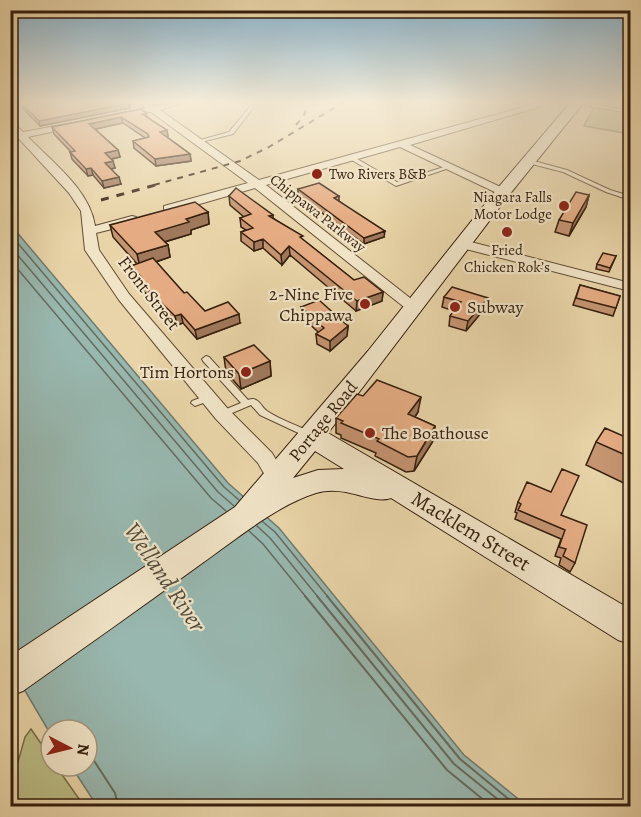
<svg xmlns="http://www.w3.org/2000/svg" width="641" height="817" font-family="Alegreya,serif">
  <rect width="100%" height="100%" fill="#e8d4a8"/>
  <filter id="stains"><feTurbulence type="fractalNoise" baseFrequency=".00333" numOctaves="4"/><feColorMatrix values="0 0 0 0 .2 0 0 0 0 .09 0 0 0 0 .02 0 0 0 .5 -.17"/></filter>
  <radialGradient id="worn" r=".72"><stop offset=".6" stop-color="#630" stop-opacity="0"/><stop offset="1" stop-color="#630" stop-opacity=".3"/></radialGradient>
  <!-- green -->
  <path fill="#bbbb84" stroke="#786d49" stroke-width="1.5" d="M597,102h33v32l-46,-8z
    M31,729l20,29v8h5l28,40h-73v-28l5,-9 9,-32z"/>
  <!-- water -->
  <path fill="#98b7af" stroke="#707a6f" stroke-width="1.5" d="M10,212l5,18 213,253 51,45 185,227 63,51h-430l-26,-40h16v-36h-36v5l-40,-68z"/>
  <g fill="none" stroke-linecap="round" stroke-linejoin="round">
    <!-- shore-far1 -->
    <path stroke="#666b5e" stroke-width="1.5" d="M10,234l214,253 15,13
      M10,246l208,246 16,14
      M10,260l201,238 15,13
      M263,522l12,10 53,65
      M257,526l13,12 48,59
      M249,531l14,13 43,53"/>
    <!-- shore -->
    <path stroke="#666b5e" stroke-width="2" d="M305,596l142,174 44,36
      M317,596l137,168 52,42
      M327,596l133,163 57,47
      M87,750l28,43 3,13"/>
    <!-- lane casing -->
    <g stroke="#624c34" stroke-width="2">
      <path id="lane" d="M245,102h5l3,3v3l-20,26 -36,9v-2l32,-9 20,-24v-3z
        M576,102l54,9v2l-52,-9z
        M352,156l45,26 50,-16 5,1 -56,19 -46,-27v-2z
        M530,160l37,10 43,20 20,6v4l-24,-8 -43,-20 -35,-9 -1,-1z
        M206,356l3,1 39,43c11,-4 12,6 19,11 13,9 32,15 46,22l2,2 -2,2h-6l-47,-22 -9,-10 -26,11h-6l-2,-2 2,-2 22,-9 -38,-42 -1,-2z
        M208,395l4,3 -1,2 -16,6 -4,-3 1,-2z"/>
    </g>
    <!-- street casing -->
    <g stroke="#624c34" stroke-width="2">
      <path id="street" d="M139,102h10l5,4 32,-4 -26,8 99,70 283,-78h14l-146,43 97,45v4h-8l-99,-47 -134,38 153,120 2,3 -7,4 -5,-1 -154,-123 -83,24h-8v-6l84,-23 -97,-71h-8l-2,-2 4,-2z
        M10,120l13,12 55,-10v4l-50,11c24,25 62,53 67,89l37,-10 4,1 2,3 -2,3 -40,10 3,17 30,44 99,115 44,44 15,25 -3,6 -7,2 -7,-2 -12,-21 -42,-44 -97,-119 -34,-50 -4,-39 -12,-18 -59,-64z
        M463,240l167,43v8l-172,-44 -2,-3z"/>
    </g>
    <!-- secondary casing -->
    <g stroke="#351f0e" stroke-width="2">
      <path id="secondary" d="M571,102h13l-75,93 -181,238 302,176v35l-12,-4 -227,-142c-20,7 -45,-14 -75,-5 -39,12 -81,47 -115,71 -59,43 -119,85 -178,127l-13,5v-40l225,-149 133,-156 129,-162zM315,451l29,18 -26,1 -25,8z"/>
    </g>
    <!-- lane -->
    <use href="#lane" fill="#f0e3c6" fill-rule="evenodd"/>
    <!-- street -->
    <use href="#street" fill="#f0e3c6" fill-rule="evenodd"/>
    <!-- secondary -->
    <use href="#secondary" fill="#f0e3c6" fill-rule="evenodd"/>
    <!-- rail-far1 -->
    <path stroke="#351f0e" stroke-width="2" stroke-dasharray="6 6" stroke-linecap="butt" d="M296,125c6,-7 14,-14 7,-23
      M154,185l86,-24 29,-14 75,-45"/>
    <!-- rail -->
    <path stroke="#351f0e" stroke-width="3" stroke-dasharray="8 8" stroke-linecap="butt" d="M101,200l58,-16"/>
  </g>
  <!-- wall -->
  <path fill="#c59471" stroke="#351f0e" stroke-width="1.5" d="M17,102h112l1,6 -90,18z
    M141,109l7,8 20,19 -1,1 23,17 1,7 -35,5 -22,-18 -1,-7 12,-3 -22,-15 -28,6 23,21 2,7 -8,2 3,9 -4,1 10,15 -17,4 -11,-13 -5,1 -16,-17 -2,-7h1l-17,-18 -2,-7z
    M298,189l41,7v5l45,36 -20,7 -66,-49z
    M589,195l-3,12 -17,29 -14,-4 4,-12z
    M229,196l44,19v3l30,22 51,40 29,12 -1,9 -26,10 -66,-56 -8,10 -19,-17 -9,3 -13,-10v-9l5,-2 -5,-3 -1,-9 4,-1 -14,-12z
    M208,212l1,12 -18,6v4l-26,8 3,3 2,12 -14,5 28,31 21,18 35,12 -43,16 -14,-16 -6,2 -30,-30 -6,-7 -1,-6 -7,-8 -2,-8 6,-2 -24,-27 -3,-12z
    M616,256l-7,16 -13,-3 1,-5z
    M580,285l40,11 -7,20 -40,-11z
    M444,297l42,10 -20,24 -17,-5 1,-10 4,-5 -12,-4z
    M301,307l47,19 -1,10 -17,15 -13,-7 -1,-10 2,-2 -16,-15z
    M224,357l46,4 1,15 -30,13 -15,-17z
    M418,412l-3,5 20,9 -2,15 -19,30 -8,1 -31,-16 1,-3 -35,-15v-3l-5,-2v-15z
    M630,439v47l-44,-21 10,-23z
    M518,502l44,13 13,48 -5,9 -11,-7 2,-7 -6,-2 6,-17 -46,-20 2,-6 -2,-1z"/>
  <!-- shaded-wall -->
  <path fill="#a0785c" stroke="#351f0e" stroke-width="1.5" d="M130,103v5l-90,18 -1,-5z
    M121,117l2,6 -32,7 -2,-6z
    M167,130l1,6 -7,3 -1,-7z
    M118,150l2,7 -13,3 -2,-7z
    M190,154l1,7 -35,5 -1,-7z
    M113,161l2,7 -8,2 -2,-7z
    M91,168l2,7 -5,1 -2,-7z
    M119,177l2,7 -17,4 -2,-7z
    M589,195l-3,12 -17,29 4,-13z
    M208,212l1,12 -18,6v4l-34,10 -2,-12 31,-13z
    M385,231l-1,6 -20,7v-6z
    M263,239v9l-9,3v-9z
    M168,245l2,12 -30,10 -3,-13z
    M289,246l1,9 -8,10 -1,-10z
    M383,292l-1,9 -26,10 1,-10z
    M488,298l-2,9 -20,24 2,-10z
    M181,314l2,9 -6,2 -2,-9z
    M239,314l1,9 -43,16 -2,-9z
    M348,326l-1,10 -17,15v-10z
    M270,361l1,15 -30,13 -2,-15z
    M421,397l-3,15 -12,18 2,-16z
    M435,426l-2,15 -19,30 3,-15z"/>
  <!-- building -->
  <path fill="#e5ac83" stroke="#351f0e" stroke-width="1.5" d="M20,102h109l1,1 -91,18z
    M141,109l6,4 -5,1 25,16 -7,2 30,22 -35,5 -22,-18 16,-4 -1,-3 -27,-17 -32,7 29,26 -13,3 8,8 -8,2 14,14 -17,4 -11,-13 -5,1 -16,-17 5,-1 -23,-24z
    M319,183l20,13 -5,2 51,33 -21,7 -66,-49z
    M236,188l37,27 -4,1 34,20 -3,1 54,43 10,-3 19,15 -26,9 -68,-55 -8,9 -18,-16 -9,3 -13,-10 12,-4 -13,-10 11,-4 -22,-18z
    M576,192l13,3 -16,28 -14,-3z
    M195,202l13,10 -22,7 3,3 -34,10 13,13 -31,9 -27,-29z
    M603,253l13,3 -6,12 -13,-4z
    M153,258l31,35 3,-1 18,19 23,-9 11,12 -44,16 -14,-16 -6,2 -30,-29 -6,-8 3,-1 -11,-12z
    M580,285l40,11 -4,12 -40,-10z
    M452,287l36,11 -20,23 -18,-5 11,-14 -17,-5z
    M319,300l29,26 -18,15 -14,-7 8,-6 -23,-21z
    M254,345l16,16 -31,13 -15,-17z
    M377,380l44,17 -13,17 27,12 -18,30 -9,1 -31,-16 2,-2 -38,-16 2,-2 -7,-3 21,-24 6,2z
    M605,428l25,11v18l-34,-15z
    M562,469l17,7 -18,39 26,10 -12,38 -12,-7 3,-7 -7,-2 6,-17 -47,-20 3,-6 -3,-2 9,-20 24,10z"/>
  <!-- sky -->
  <linearGradient id="sky" x2="0" y2="1"><stop stop-color="#88b5d1"/><stop offset="0.47" stop-color="#f5ecd8"/><stop offset="1" stop-color="#f5ecd8" stop-opacity="0"/></linearGradient>
  <rect width="641" height="217" fill="url(#sky)"/>
  <!-- markers -->
  <g fill="#8f2418" stroke="#f0e3c6" stroke-width="2">
    <circle cx="317" cy="174" r="6"/>
    <circle cx="564" cy="206" r="6"/>
    <circle cx="507" cy="232" r="6"/>
    <circle cx="365" cy="304" r="6"/>
    <circle cx="455" cy="307" r="6"/>
    <circle cx="246" cy="372" r="6"/>
    <circle cx="370" cy="433" r="6"/>
  </g>
  <g text-anchor="middle" dominant-baseline="central" stroke-width="4.5" stroke-linejoin="round" paint-order="stroke">
    <!-- far-poi labels -->
    <g font-size="15" fill="#351f0e" stroke="#f0e3c6" text-anchor="start">
      <text x="329" y="174">Two Rivers B&amp;B</text>
      <text x="552" y="197" text-anchor="end">Niagara Falls<tspan x="552" dy="17">Motor Lodge</tspan></text>
      <text x="507" y="250" text-anchor="middle">Fried<tspan x="507" dy="17">Chicken Rok’s</tspan></text>
    </g>
    <!-- far-street labels -->
    <g font-size="15" fill="#351f0e" stroke="#f0e3c6">
      <text transform="translate(318 213) rotate(38)">Chippawa Parkway</text>
    </g>
    <!-- street labels -->
    <g font-size="18" fill="#351f0e" stroke="#f0e3c6">
      <text transform="translate(149 293) rotate(52)">Front Street</text>
      <text transform="translate(323 421) rotate(-51)">Portage Road</text>
    </g>
    <!-- poi labels -->
    <g font-size="18" fill="#351f0e" stroke="#f0e3c6" text-anchor="end">
      <text x="353" y="294">2-Nine Five<tspan x="353" dy="21">Chippawa</tspan></text>
      <text x="467" y="307" text-anchor="start">Subway</text>
      <text x="234" y="372">Tim Hortons</text>
      <text x="382" y="433" text-anchor="start">The Boathouse</text>
    </g>
    <!-- near-street labels -->
    <g font-size="21" fill="#351f0e" stroke="#f0e3c6">
      <text transform="translate(471 531) rotate(31)">Macklem Street</text>
    </g>
    <!-- near-water labels -->
    <g font-size="24" font-style="italic" fill="#534d3e" stroke="#f0e3c6">
      <text transform="translate(165 577) rotate(56)">Welland River</text>
    </g>
  </g>
  <!-- margin -->
  <rect width="641" height="817" fill="none" stroke="#e8d4a8" stroke-width="36"/>
  <rect x="12" y="12" width="617" height="793" fill="none" stroke="#351f0e" stroke-width="3"/>
  <rect x="18" y="18" width="605" height="781" fill="none" stroke="#351f0e" stroke-width="1.5"/>
  <!-- north arrow -->
  <g transform="translate(69 748) rotate(97)"><circle r="28" fill="#f0e3c6" stroke="#a5957c" stroke-width="1.5"/>
  <path d="M0-4.5L10 22L0 15L-10 22Z" fill="#8f2418"/>
  <text y="-9" font-size="16" font-weight="bold" text-anchor="middle" fill="#351f0e">N</text>
  </g>
  <rect width="100%" height="100%" filter="url(#stains)"/>
  <rect width="100%" height="100%" fill="url(#worn)"/>
</svg>
